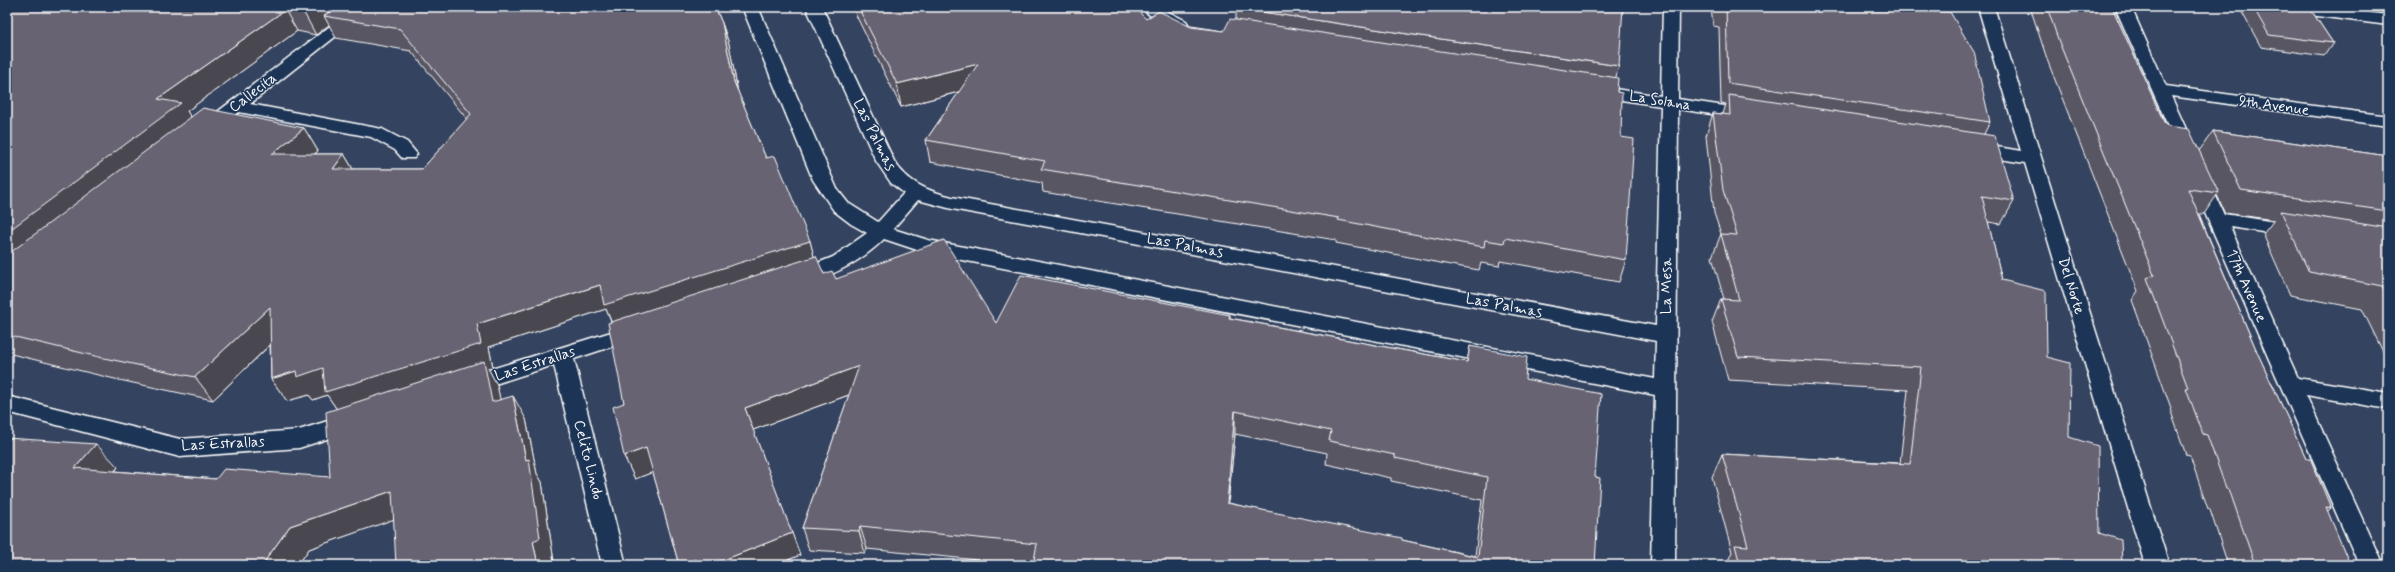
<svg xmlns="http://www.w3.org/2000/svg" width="2395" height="572" font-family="Mynerve,sans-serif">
  <rect width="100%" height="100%" fill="#34435f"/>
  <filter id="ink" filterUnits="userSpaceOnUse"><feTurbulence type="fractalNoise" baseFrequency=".025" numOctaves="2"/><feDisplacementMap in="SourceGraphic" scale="8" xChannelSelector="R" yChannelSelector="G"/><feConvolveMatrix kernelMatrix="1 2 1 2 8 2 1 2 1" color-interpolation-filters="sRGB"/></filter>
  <g filter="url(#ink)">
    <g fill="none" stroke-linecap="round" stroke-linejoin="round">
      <!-- service casing -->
      <g stroke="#fff" stroke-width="3">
        <path id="service" d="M355,7h18l-123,97 132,25 25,13 10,12 -3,4h-12l-7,-8 -24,-13 -132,-25 -28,22h-12l-3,-4 3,-4z
          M742,7h16l79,182 11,14 30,19 26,-29 -13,-10 -15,-22 -70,-154h16l72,154c14,22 34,30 58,36l704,129 5,-220 -66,-10 -6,-1 -2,-4 2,-4 6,-1 66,10 2,-89h16l-1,92 73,11 6,1 3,4 -3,4 -6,1 -73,-11 -3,456h-24l4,-170 -729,-142 -42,-14c-24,24 -54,38 -87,47l-7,-2 -3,-5 3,-5 43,-17 34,-24 -16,-9 -17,-13 -21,-31zM918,200l34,9 704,132 -1,38 -727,-139 -35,-11z
          M1142,7h17l27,14 2,3 -2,3c-14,4 -36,-9 -44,-20z
          M1978,7h16l175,558h-24l-120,-402 -51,-8 -6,-2 -3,-4 3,-4 6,-2 47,8z
          M2115,7h16l35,79 222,30v10l-217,-30 25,55 -3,4h-12z
          M2278,7h45l65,8v10l-102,-13z
          M2200,175l6,2 3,4 15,33 71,11 7,2 3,4 -3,4 -7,2 -65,-10 68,151 90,15v16l-82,-14 77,170h-24l-168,-384 3,-4z
          M637,324l7,2 3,5 -3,5 -70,23 52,206h-24l-48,-200 -87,28 -8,-2 -3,-6 3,-6z
          M7,396l173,43 119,-9 54,-17 8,3 3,6 -3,6 -62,20 -119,9 -173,-45z"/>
      </g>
      <!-- service -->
      <use href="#service" fill="#1d3557" fill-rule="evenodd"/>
    </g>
    <!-- wall -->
    <path fill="#595663" stroke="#fff" fill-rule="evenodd" d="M7,7h708l7,16 7,21 9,48 28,66 44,83 4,16 10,17 12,5 160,44 234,-8v3l237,44 3,-16 55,33 70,98v88h-567l-161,-16 -2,4 -56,-3 -7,-22 47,-133 -96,35 47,125 -24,10h-97l-26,-93 -18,7 -11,-23v-53l-13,-81 -5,-13 -117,38 4,20 -5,1 9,17 3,15 26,19 11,55 5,8 12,80 -7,2 -153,-45 -85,30 -11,16h-291l111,-98 -3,4 101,8 114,-2 6,-69 -9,-13 -14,5 -4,-5 -22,6 -16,-22 -1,-34 -57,55 -94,-20 -112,-27zM329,25l7,13 75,13 56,68 -45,50h-69l-9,-15h-30l4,-3 -14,-23 -113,-10 -4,-7 110,-80 19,4zM1235,434l92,19 -1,11 65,14v3l91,19 -7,56 -73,-16 -174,-37z
      M852,7h282l12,12 78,12 12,-11v-12l383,58 -3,11 5,60 5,123 -7,22 -119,-21 -1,5 -18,-3 -2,7 -23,-4 -120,-23v-3l-293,-48 -1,-9 -112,-21 -4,-22 33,-48 -58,15z
      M1711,7h110l169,115 -6,12 30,67 -13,23 -13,-2 14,58 45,77 22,80 30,96 23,32h-396l6,-13 -20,-75 10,-23 178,9 8,-73 -180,-10 -16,-58 9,-23h3l-12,-42 9,-23 -7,-21 -8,-77 7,-23 10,1 3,-10 -5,-1 -2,-76 -6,-1z
      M2030,7h82l52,115 35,29 14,-20 175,25v206l-26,-53 -72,-14 -27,-61 11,-14 -49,-7 -8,-18 -13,19h-5l59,140 48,104 25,50 -4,4 23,53h-122l-18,-55 -2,-1 -18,-53 -4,-1 -16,-46 1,-1 -39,-108 6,-9 -90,-229z
      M2239,7h70l24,36 -9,13 -63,-9z"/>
    <!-- shaded-wall -->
    <path fill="#494650" stroke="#fff" d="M312,7h41l-29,9 5,9 -13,10 -12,-22z
      M285,10l12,21 -110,80 9,15 -189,143v-37l151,-133z
      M722,23l7,21 11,60 -6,-22z
      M978,64l3,22 -80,21 -4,-23z
      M304,128l14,23 -32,26 -14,-23z
      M344,154l13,22 -24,-7z
      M810,241l6,23 -202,64 -8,-19 -117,38 4,20 -5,1 9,17 9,41 -165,-11 -14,-20 -14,5 -4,-5 -22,6 -16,-22 25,-8 27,-3 154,-44 123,-39z
      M270,307l15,23 -72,70 -18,-23z
      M859,366l6,23 -112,41 -8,-22z
      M513,396l13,23 11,55 5,8 12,80 -7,2v1h-9l-5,-24 -7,-81z
      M1235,411v23l-9,91 1,-22z
      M96,444l22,23 -21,25 -22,-24z
      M646,448l10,23 -21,8 -11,-23z
      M392,491l17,23 -100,35 -11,16h-36l28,-39z
      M860,526l7,23 -2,4 -6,-22z
      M792,533l8,22 -24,10h-65z
      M696,559l3,6h-18z"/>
    <!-- building -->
    <path fill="#686473" stroke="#fff" fill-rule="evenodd" d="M11,7h301l-8,6 -19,-3 -127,89 23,4 -174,129v-223z
      M336,7h379l7,16 12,59 32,76 9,-2 35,85 -206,64 -4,-20 -123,39 4,20 -156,48 -2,-24 -26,9 -1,-6 -25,8 -1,-72 -75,70 -96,-20 -92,-22v-80l196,-147 101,20 -32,26h72l-11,15h89l49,-55 -71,-85 -76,-13z
      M858,7h276l12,12 13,-8 32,16 33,4 6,-12 388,59 -1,14 5,1 -1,44 13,2 -8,121 -121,-22 -1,5 -19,-3 -1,7 -23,-4 -123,-23 1,-2 -298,-49 4,-8 -119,-21 52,-76 -81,20z
      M1237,7h386l-4,59 -383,-58z
      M1726,7h95l15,2 114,3 24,40 16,70 -262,-39z
      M2047,7h65l52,115 4,4 21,3 30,64 -31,-4 70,165 48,104h4l21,50 -5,-1 24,58h-95l-26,-76 -3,-1 -19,-53 -4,-1 -17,-46h2l-41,-110 7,-3 -95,-233z
      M2253,7h56l24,36 -64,-8z
      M1729,95l266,41 19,65 -32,-5 20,84 44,11 1,66 23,6 -1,74 29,9 1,87 22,7 1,25h-382l-5,-20 13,1 -26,-92 188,10 11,-97 -183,-10 -17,-58 18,1 -18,-66 16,1 -14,-45 -10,-77 17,2z
      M2213,131l175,25v55l-147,-21z
      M2281,211l107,17v70l-6,-12 -73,-14z
      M944,240l52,83 25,-48 209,40 -1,3 238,44 3,-16 57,11 -2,22 76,15 -6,83 5,1 -5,87h-562l4,-21 -177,-18 -1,5 -57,-3 57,-162 -114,42 47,125 -81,32h-13l-2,-6 -17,6 -33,-117 -22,8 -11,-49 11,-4 -16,-80 208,-67 8,18 8,-3 4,8zM1235,411l96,20 -2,10 66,14v3l92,19 -9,80 -76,-17v-2l-175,-35z
      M484,361l8,41 21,-6 13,64 3,-1 11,79 -7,3 5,24h-142l-4,-74 -102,35 -28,39h-255v-127l89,6 -21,24 141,11 8,-10 106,8 -4,-65z"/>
  </g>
  <g text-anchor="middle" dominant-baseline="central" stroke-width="3" stroke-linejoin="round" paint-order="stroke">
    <!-- street labels -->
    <g font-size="15" fill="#fff" stroke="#1d3557">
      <text transform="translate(253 93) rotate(-37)">Callecita</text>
      <text transform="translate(1660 101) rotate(9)">La Solana</text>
      <text transform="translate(2274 106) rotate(8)">9th Avenue</text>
      <text transform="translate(874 135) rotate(64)">Las Palmas</text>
      <text transform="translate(1185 246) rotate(11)">Las Palmas</text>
      <text transform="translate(1667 286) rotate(-89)">La Mesa</text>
      <text transform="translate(2071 286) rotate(73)">Del Norte</text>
      <text transform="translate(2246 286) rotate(66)">17th Avenue</text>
      <text transform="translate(1504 306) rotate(11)">Las Palmas</text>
      <text transform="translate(535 364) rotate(-18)">Las Estrallas</text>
      <text transform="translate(223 444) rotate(-3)">Las Estrallas</text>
      <text transform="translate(588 460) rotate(76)">Celito Lindo</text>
    </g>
  </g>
  <!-- margin -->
  <rect width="2395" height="572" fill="none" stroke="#1d3557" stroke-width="24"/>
  <rect x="12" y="12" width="2371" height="548" fill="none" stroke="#fff" stroke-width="1.5" filter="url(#ink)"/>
</svg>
